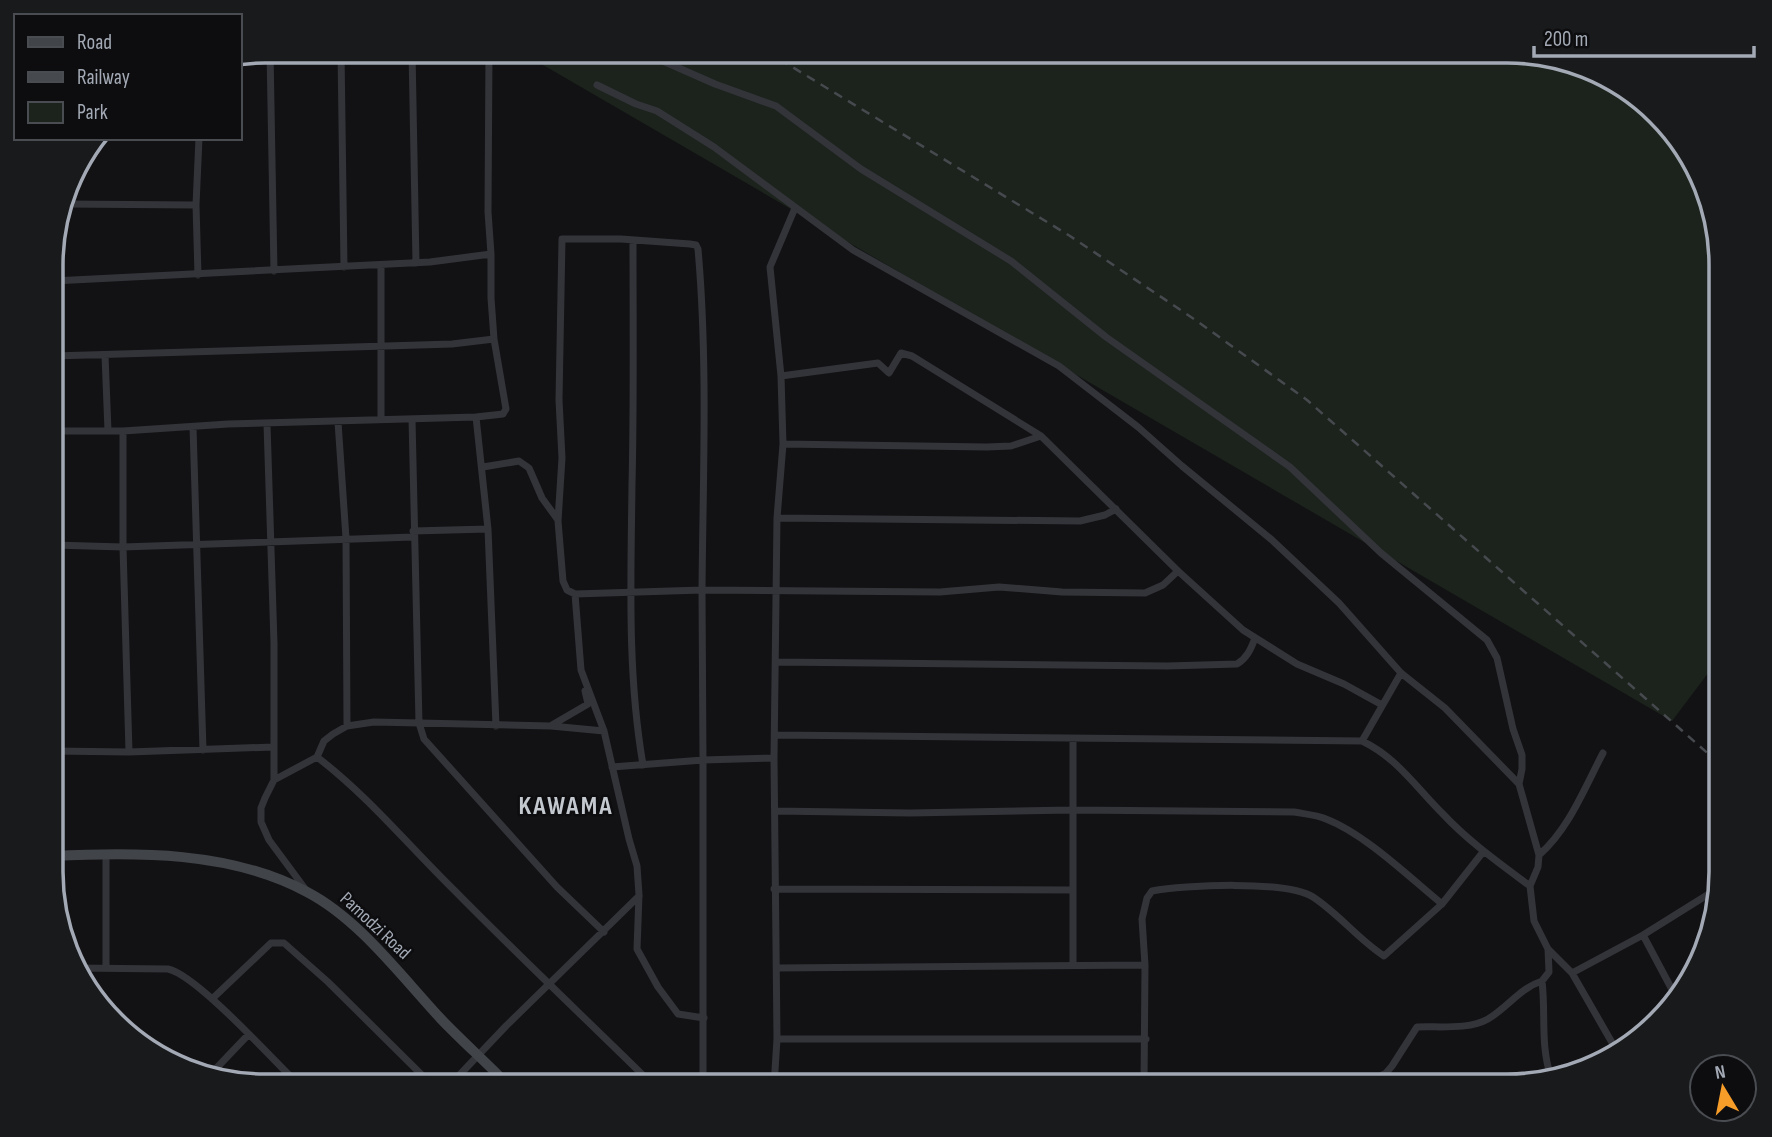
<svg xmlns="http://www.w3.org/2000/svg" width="1772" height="1137" font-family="'Sofia Sans Condensed',sans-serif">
  <rect width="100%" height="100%" fill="#121214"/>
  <!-- green -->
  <path fill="#1c231c" d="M519,51h988l56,7 63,29 66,71 29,93v405l-49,65z"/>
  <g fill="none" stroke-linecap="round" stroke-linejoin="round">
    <!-- street -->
    <path stroke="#333439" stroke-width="7" d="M270,51l4,220
      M341,51l3,216
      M412,51l4,212
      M640,51l75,33 61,22 85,63 150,92 95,76 184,130 91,86 106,87 10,18 16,71 9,26v14l-3,15 20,71 -1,12 -8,19 4,35 14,28 24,24 46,80
      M597,85l39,19 21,7 57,36 139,103 206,116 79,61 44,39 90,74 67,63 62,70 44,35 74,76
      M63,204l133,1
      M633,240c0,81 1,163 -1,244 -1,94 -5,188 11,281
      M381,265v154
      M198,275l-2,-70 3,-67
      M53,281l377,-19 61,-8 -3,-42 1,-161
      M105,355l3,76
      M53,356l399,-12 42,-5
      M781,376l97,-13 11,10 12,-20 11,3 129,80 137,135 65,59 54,34 47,20 38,21
      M476,417l27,-3 3,-5 -12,-70 -3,-41v-44
      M412,419l7,304 5,16 133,148 47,45
      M338,422l8,116 1,188
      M267,424l7,219v137
      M193,427l10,323
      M53,431h70l105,-7 248,-7 12,112 8,197
      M123,431v116l6,205
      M783,444l204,3 24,-1 30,-10
      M483,467l36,-6 10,7 13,30 16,22
      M777,518l303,3 25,-6 11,-6
      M413,531l75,-2
      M53,545l70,2 290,-10
      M575,594l6,76 23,61 25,108 8,27 2,29 -2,54 21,38 20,27 26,4
      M776,662l391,4 70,-2c10,-6 14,-15 18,-26
      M552,725l36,-21 -3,-13
      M776,735l586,6c34,16 54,46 80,72 26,28 57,50 88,73
      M1073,739v226
      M1362,741l39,-68
      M53,751l76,1 144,-5
      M317,757c51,39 92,89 138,134 65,66 133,130 199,195
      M612,767l91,-7c0,-57 -1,-114 -1,-170 1,-114 6,-228 -4,-341l-2,-4 -6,-1 -69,-5h-59l-3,161 3,58 -4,63 5,60 4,9 8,4 127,-4 238,2 59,-5 63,5 83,1 18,-8 15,-14
      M775,811l135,2 161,-3 223,2c11,2 23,3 32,7 39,15 83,58 116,85l-58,52c-25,-16 -45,-42 -71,-59 -27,-17 -129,-12 -161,-6l-5,7 -5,21 3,46 -1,121
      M106,855v112
      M1539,855c30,-26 46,-68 64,-102
      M774,889l298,1
      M306,890l-37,-50 -8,-18v-14l4,-10 9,-18 43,-23 7,-16 9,-7 14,-8 27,-4 177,4 53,5
      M1442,904l41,-52
      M1643,935l34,64
      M1548,949l1,23 -7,9c4,33 -2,64 9,96
      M76,968l92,1c29,6 107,93 132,117
      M777,968l368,-3
      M1572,973l71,-38 77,-48
      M212,999l59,-56h13l44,39 105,104
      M777,1039h369
      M207,1078l41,-43
      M703,1084v-324l71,-2
      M449,1086l57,-60 133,-130
      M680,1086l94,-5
      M774,1086l3,-47 -3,-281 3,-240 6,-74 -2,-68 -11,-109 25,-59
      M1361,1086l25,-13 6,-7 25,-39c21,-1 52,3 71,-8 19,-11 32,-31 54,-38"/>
    <!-- secondary -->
    <path stroke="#414449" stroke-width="10" d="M53,856c83,-4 178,-5 254,36 52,27 94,84 134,127 22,23 46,44 68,67"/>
    <!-- rail -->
    <path stroke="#46494e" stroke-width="2.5" stroke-dasharray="9 7" stroke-linecap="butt" d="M766,51l304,185 124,83 113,81 414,365"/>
  </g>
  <g text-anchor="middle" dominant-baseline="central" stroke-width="5" stroke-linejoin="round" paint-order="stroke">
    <!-- street labels -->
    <g font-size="19" fill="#a3aab5" stroke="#0d0d0f">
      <text transform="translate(375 926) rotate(43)">Pamodzi Road</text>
    </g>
    <!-- district labels -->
    <g font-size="26" font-weight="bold" letter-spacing="2" fill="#c4c9d0" stroke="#0d0d0f">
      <text x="566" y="806">KAWAMA</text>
    </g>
  </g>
  <!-- crop -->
  <path d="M0 0H1772V1137H0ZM265 63H1507A202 202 0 0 1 1709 265V872A202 202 0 0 1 1507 1074H265A202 202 0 0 1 63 872V265A202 202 0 0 1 265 63Z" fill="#191a1c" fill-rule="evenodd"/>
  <path fill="none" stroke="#a3aab5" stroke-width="3.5" d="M265 63H1507A202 202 0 0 1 1709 265V872A202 202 0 0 1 1507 1074H265A202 202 0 0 1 63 872V265A202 202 0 0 1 265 63Z"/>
  <!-- legend -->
  <rect x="14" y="14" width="228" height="126" fill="#0d0d0f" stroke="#494c51" stroke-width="2"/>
  <rect x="28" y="37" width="35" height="10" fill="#414449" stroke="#494c51" stroke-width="2"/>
  <text x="77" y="49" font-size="21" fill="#a3aab5">Road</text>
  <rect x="28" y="72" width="35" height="10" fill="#46494e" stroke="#494c51" stroke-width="2"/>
  <text x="77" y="84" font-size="21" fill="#a3aab5">Railway</text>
  <rect x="28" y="102" width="35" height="21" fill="#1c231c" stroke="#494c51" stroke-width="2"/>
  <text x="77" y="119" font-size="21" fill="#a3aab5">Park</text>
  <!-- north arrow -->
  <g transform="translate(1723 1088) rotate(350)"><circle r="33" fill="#0d0d0f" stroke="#494c51" stroke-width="2"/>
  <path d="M0-5L12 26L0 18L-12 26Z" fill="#f59c29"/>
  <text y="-10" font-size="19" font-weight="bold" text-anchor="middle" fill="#a3aab5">N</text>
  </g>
  <!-- scale -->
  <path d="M1534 46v10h220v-10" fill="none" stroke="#a3aab5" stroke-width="3.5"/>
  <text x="1544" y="46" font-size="21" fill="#a3aab5" stroke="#0d0d0f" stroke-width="5" paint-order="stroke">200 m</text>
</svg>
